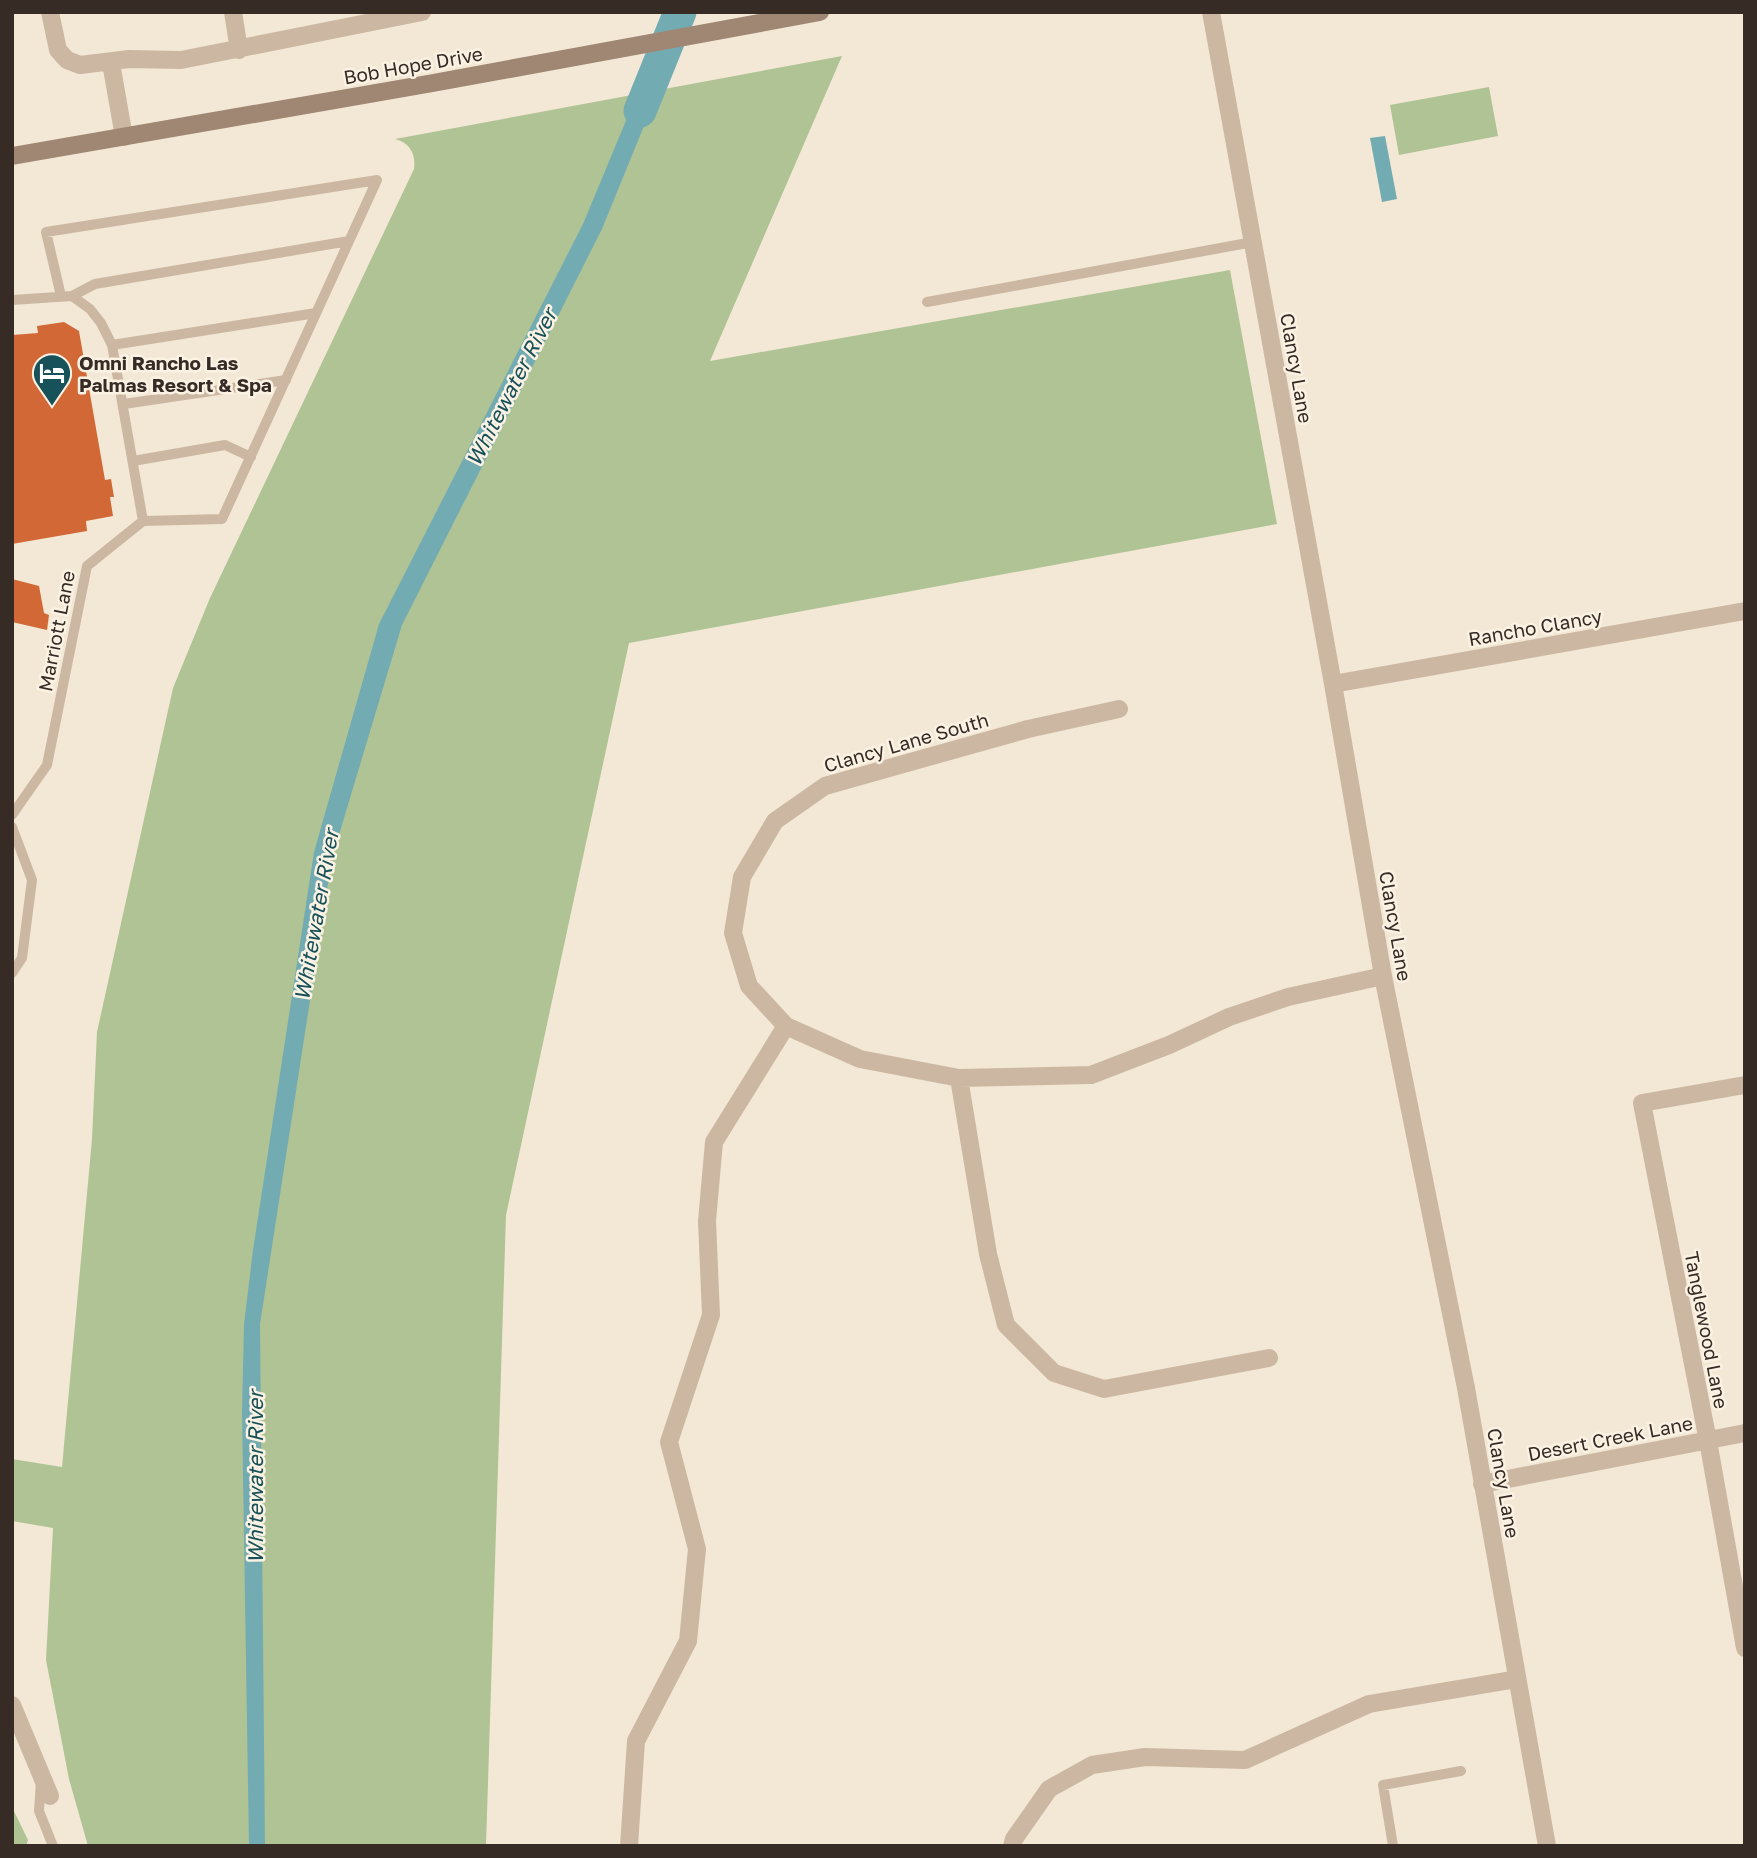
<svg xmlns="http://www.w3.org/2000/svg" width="1757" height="1858" font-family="'Golos Text',sans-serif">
  <rect width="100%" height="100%" fill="#f3e8d6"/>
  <!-- green -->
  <path fill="#b0c395" d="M842,56l-132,305 520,-91 47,254 -648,119 -123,572 -20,631h-398l-19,-67 -23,-119 7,-132 -41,-7v-62l50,8 30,-328 5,-107 76,-344 37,-90 204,-429c2,-15 -4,-26 -19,-30z
    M1489,87l9,49 -99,19 -9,-50z
    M12,1807l16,33 -2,6h-14z"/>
  <!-- water -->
  <path fill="#73abb2" d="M668,67l-66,162 -200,396 -70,233 -72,466 5,522h-16l-7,-433 2,-89 9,-74 61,-398 65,-228 204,-400 64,-154z
    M1385,136l12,63 -15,3 -12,-64z"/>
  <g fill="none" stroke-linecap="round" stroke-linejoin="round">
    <!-- river -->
    <path stroke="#73abb2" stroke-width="33" d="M640,111l40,-99"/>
  </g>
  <!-- building -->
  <path fill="#d16836" d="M64,322l15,9 26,149 6,-1 3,18h-4l3,19 -27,5 1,10 -75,13v-209l26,-2 -1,-7z
    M12,579l27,7 5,27 5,2 -2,15 -35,-8z"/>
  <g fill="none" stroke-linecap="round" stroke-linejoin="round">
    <!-- service -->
    <path stroke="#ccb8a2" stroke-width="10" d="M61,296l-15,-64 331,-52 -155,339 -79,2
      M72,296l23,-12 254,-43
      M12,300l60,-4 18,13 11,14 11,22 31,176 -56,45 -40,199 -35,50
      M927,302l326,-60
      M112,345l204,-32
      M124,404l162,-24
      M133,461l92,-16 26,12
      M12,827l20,53 -10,78 -10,15
      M41,1781l-2,30 14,35
      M1393,1846l-10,-61 78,-14"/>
    <!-- minor -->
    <path stroke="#ccb8a2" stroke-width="18" d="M50,12l8,38 9,10 13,5 49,-6 52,1 241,-48
      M233,12l6,38
      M1211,12l122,672 50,292 83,412 81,458
      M111,63l13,74
      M1333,684l412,-73
      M1119,709l-91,20 -203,57 -50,35 -33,56 -9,56 16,53 37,40 74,33 99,19 132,-3 78,-30 60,-28 59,-20 95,-21
      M959,1078l29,176 18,71 48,48 50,16 165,-31
      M1745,1085l-103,18 66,338 37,207
      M1482,1484l263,-51
      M12,1705l38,91
      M629,1846l7,-105 52,-100 9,-92 -28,-107 42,-127 -4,-94 7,-79 72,-116
      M1012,1846l2,-7 35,-50 43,-24 53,-8 100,3 124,-56 148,-25"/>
    <!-- secondary -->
    <path stroke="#a08773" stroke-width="18" d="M12,156l421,-73 387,-71"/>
  </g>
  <!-- icons -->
  <defs>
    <g id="hotel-pin" transform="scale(2.0125)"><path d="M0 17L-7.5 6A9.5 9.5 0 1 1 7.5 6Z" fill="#17515a" stroke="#fbf2e3"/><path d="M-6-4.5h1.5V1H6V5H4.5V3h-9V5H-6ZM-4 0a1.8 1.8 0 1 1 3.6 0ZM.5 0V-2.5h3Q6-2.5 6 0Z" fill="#fff"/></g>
  </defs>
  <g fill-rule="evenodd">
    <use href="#hotel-pin" x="52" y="373"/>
  </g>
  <g text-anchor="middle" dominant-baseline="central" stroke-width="5" stroke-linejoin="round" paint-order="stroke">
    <!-- street labels -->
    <g font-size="19" fill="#362b25" stroke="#fbf2e3">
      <text transform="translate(413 65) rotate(-10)">Bob Hope Drive</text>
      <text transform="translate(1297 368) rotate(80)">Clancy Lane</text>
      <text transform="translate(1535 627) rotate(-10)">Rancho Clancy</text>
      <text transform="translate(56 631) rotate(-79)">Marriott Lane</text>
      <text transform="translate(906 742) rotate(-16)">Clancy Lane South</text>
      <text transform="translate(1396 926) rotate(80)">Clancy Lane</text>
      <text transform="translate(1707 1330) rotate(79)">Tanglewood Lane</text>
      <text transform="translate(1610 1438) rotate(-11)">Desert Creek Lane</text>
      <text transform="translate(1504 1483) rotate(80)">Clancy Lane</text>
    </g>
    <!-- poi labels -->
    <g font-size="19" font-weight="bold" fill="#362b25" stroke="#fbf2e3" text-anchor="start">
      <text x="79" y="362">Omni Rancho Las<tspan x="79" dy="22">Palmas Resort &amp; Spa</tspan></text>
    </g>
    <!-- water labels -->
    <g font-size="21" font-style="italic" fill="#17515a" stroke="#fbf2e3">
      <text transform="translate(511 387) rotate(-63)">Whitewater River</text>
      <text transform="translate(316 915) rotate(-80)">Whitewater River</text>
      <text transform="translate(255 1477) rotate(-90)">Whitewater River</text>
    </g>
  </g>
  <!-- border -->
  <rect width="1757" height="1858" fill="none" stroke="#362b25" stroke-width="28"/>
</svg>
